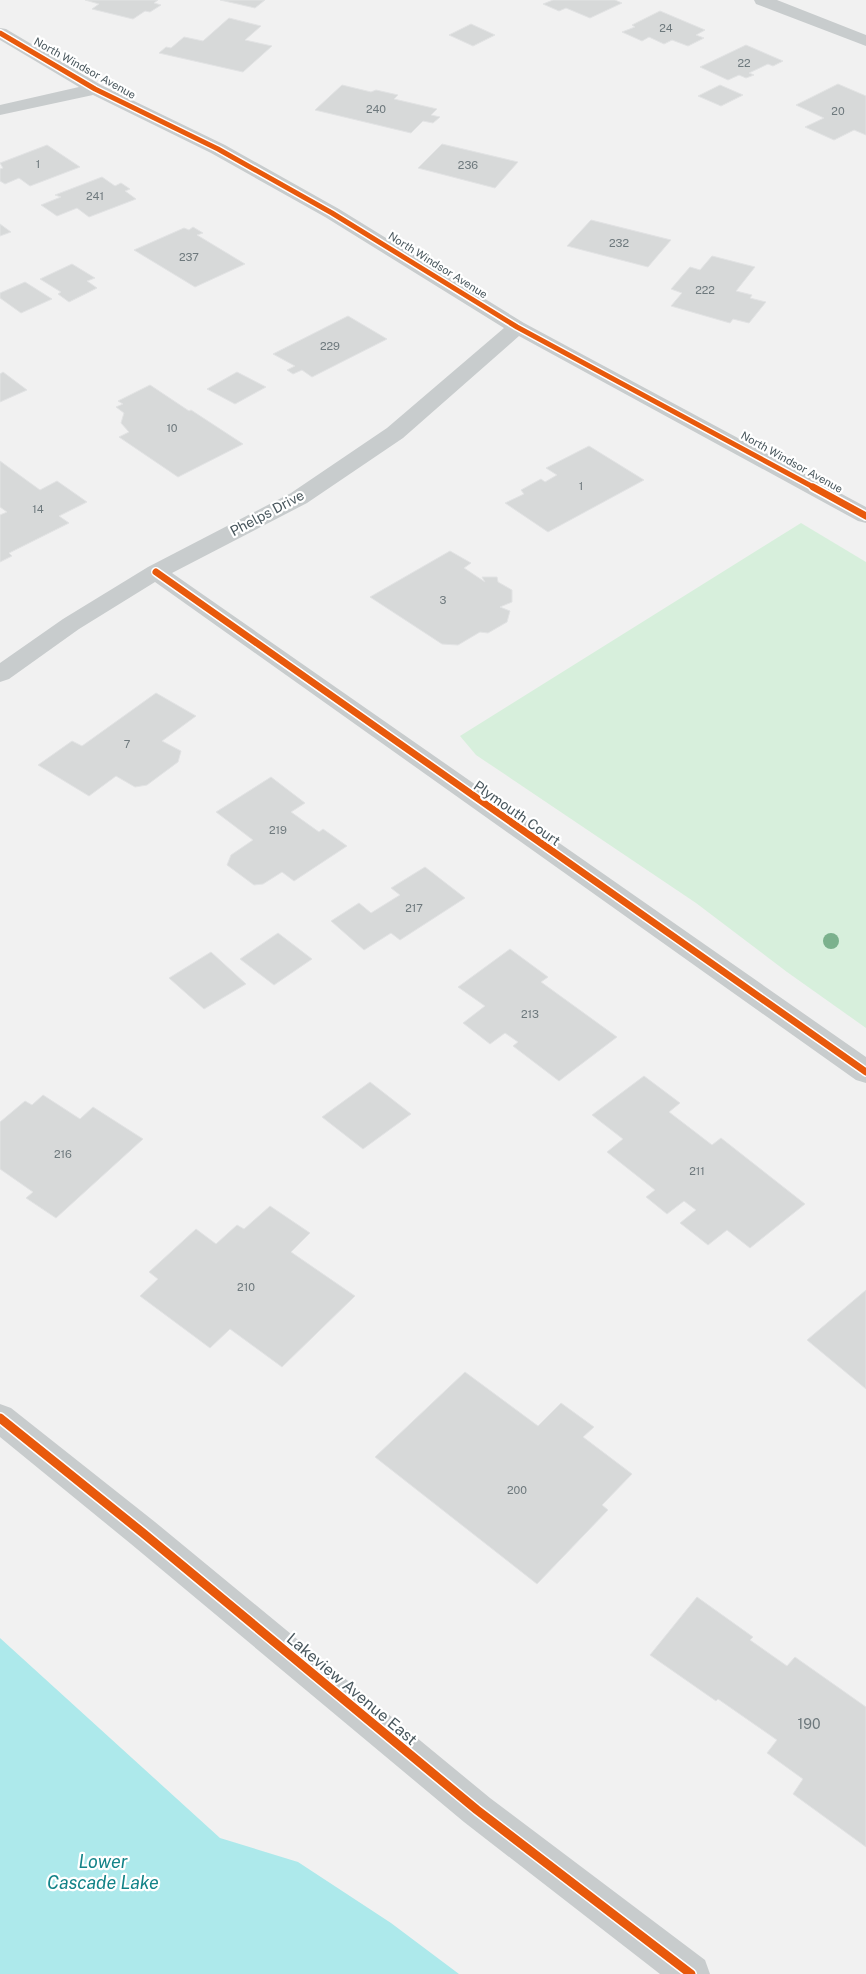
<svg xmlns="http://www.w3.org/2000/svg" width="866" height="1974" font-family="'Public Sans',sans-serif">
  <rect width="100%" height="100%" fill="#f1f1f1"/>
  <!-- green -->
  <path fill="#d7efdc" d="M801,523l65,39v466l-79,-56 -91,-69 -220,-148 -16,-19z"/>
  <!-- water -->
  <path fill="#ade9eb" d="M0,1638l220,200 78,24 93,61 68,51h-459z"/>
  <!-- building -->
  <path fill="#d7d9d9" stroke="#e2e3e4" d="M85,0h73l-4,3 7,2 -11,7 -5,-1 -12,8 -41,-10 7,-5z
    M220,0h45l-10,8z
    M553,0h62l7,3 -32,15 -24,-10 -7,3 -16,-7z
    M660,11l45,19 -9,5 8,3 -16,8 -16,-6 -8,4 -15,-7 -7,4 -20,-9 13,-5 -3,-2z
    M229,18l32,8 -16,14 27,6 -29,26 -84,-19 7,-6 5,1 13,-11 19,4z
    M471,24l24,11 -22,11 -24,-11z
    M746,45l37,16 -10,5 -5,-2 -19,9 5,2 -8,3 -7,-3 -11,5 -28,-13z
    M838,84l28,12v39l-12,-5 -20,10 -29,-13 19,-9 -28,-13z
    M342,85l29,7 5,-2 22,5 -4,4 43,10 -6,6 9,2 -7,6 -10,-2 -12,12 -96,-23z
    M720,85l23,10 -22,11 -23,-10z
    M442,144l76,18 -23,26 -77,-20z
    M47,145l33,22 -50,19 -11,-8 -14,6 -5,-3v-12l3,-1 -3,-5z
    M102,177l13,9 6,-3 9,6 -5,2 11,8 -47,18 -12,-9 -20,8 -16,-11 20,-8 -6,-2z
    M591,220l80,20 -23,27 -81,-21z
    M0,224l11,8 -11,4z
    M193,227l10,6 -6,2 48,29 -50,23 -61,-37 50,-22 5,2z
    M712,256l43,11 -19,24 16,4 -2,3 16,4 -17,21 -16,-4 -3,4 -59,-17 11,-13 -11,-4 19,-22 10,3z
    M72,264l23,14 -8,3 10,7 -28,14 -11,-8 3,-2 -21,-13z
    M25,282l27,17 -31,14 -21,-15v-5z
    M348,316l39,23 -75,38 -10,-7 -9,4 -6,-4 8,-4 -22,-12z
    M3,372l24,18 -27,12v-28z
    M237,372l29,15 -31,17 -28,-15z
    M150,385l39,26 2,-1 52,34 -65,33 -59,-40 10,-5 -8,-9 3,-10 -8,-6 7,-3 -5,-3z
    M589,446l55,34 -96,52 -43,-29 19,-9 -3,-4 20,-11 4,3 12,-7 -11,-7z
    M0,461l40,29 17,-9 30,21 -28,14 10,7 -60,30 3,3 -12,6v-47l7,-3 -7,-5z
    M450,551l21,12 -7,5 21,14 -3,-5h15l1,5 14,8v12l-12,5 10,4 -3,11 -19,11 -8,-1 -22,13 -16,-1 -72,-47z
    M156,693l40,23 -34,25 19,10 -3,11 -31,23 -12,2 -19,-11 -27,20 -51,-31 34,-24 10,5z
    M271,777l34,26 -14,9 28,20 4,-3 24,17 -53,35 -12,-9 -19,12 -9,1 -27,-20 4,-10 22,-15 -37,-28z
    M425,867l40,31 -65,42 -9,-7 -27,17 -33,-29 28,-18 12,10 29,-18 -9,-7z
    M278,933l34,26 -38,26 -34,-26z
    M510,949l38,28 -7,5 76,55 -58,44 -46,-35 5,-4 -13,-9 -15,11 -27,-21 22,-17 -27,-19z
    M211,952l35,32 -42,25 -35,-31z
    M644,1076l36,27 -11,9 43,33 9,-7 84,66 -55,44 -23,-18 -19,15 -28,-22 16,-13 -12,-9 -17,13 -21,-17 9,-7 -48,-38 16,-13 -31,-24z
    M370,1082l41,32 -48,35 -41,-32z
    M43,1095l37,24 13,-12 50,32 -87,79 -30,-20 7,-6 -33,-23v-47l25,-21 7,4z
    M270,1206l40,27 -19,19 64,44 -73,71 -52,-38 -20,19 -70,-52 18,-17 -9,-7 47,-43 20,15 21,-19 7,4z
    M866,1290v99l-59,-49z
    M465,1372l73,54 23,-23 33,24 -11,10 49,37 -30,31 6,5 -71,74 -162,-127z
    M697,1597l56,40 -3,3 37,26 8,-9 71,50v140l-73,-53 10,-15 -36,-26 10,-13 -59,-41 -2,2 -66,-46z"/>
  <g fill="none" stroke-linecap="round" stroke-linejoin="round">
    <!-- street -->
    <path fill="#c8cccd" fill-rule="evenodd" d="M754,0h23l89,35v11l-110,-42z
      M0,28l6,1 95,56 124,60 114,64 185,114 342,184v16l-8,-2 -339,-185 -116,102 -96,65 -135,70 694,484v26l-10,-3 -701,-498 -76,47 -70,50 -9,3v-19l63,-44 85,-52 143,-74 96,-65 117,-100 -179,-111 -114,-64 -118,-58 -93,20v-10l79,-18 -79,-47z
      M0,1404l11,4 144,114 335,276 215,162 5,14h-50l-196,-152 -333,-278 -131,-107z"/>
    <!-- cycleway-far2 casing -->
    <g stroke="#fff" stroke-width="8">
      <path id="cycleway-far2" d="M0,33l95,56 123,60 114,64 185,114 298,161"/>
    </g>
    <!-- cycleway-far1 casing -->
    <g stroke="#fff" stroke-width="10">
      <path id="cycleway-far1" d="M813,487l53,29
        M156,572l710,500"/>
    </g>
    <!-- cycleway casing -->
    <g stroke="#fff" stroke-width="12">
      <path id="cycleway" d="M0,1418l143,115 334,277 214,164"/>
    </g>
    <!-- cycleway-far2 -->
    <use href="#cycleway-far2" stroke="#e8590c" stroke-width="5"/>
    <!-- cycleway-far1 -->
    <use href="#cycleway-far1" stroke="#e8590c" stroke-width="7"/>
    <!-- cycleway -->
    <use href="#cycleway" stroke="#e8590c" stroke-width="9"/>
  </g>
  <!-- trees -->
  <circle fill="#7bb18d" cx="831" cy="941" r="8"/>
  <g text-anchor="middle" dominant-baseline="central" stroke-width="4.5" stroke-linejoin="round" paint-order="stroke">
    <!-- number labels -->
    <g font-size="11" fill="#6e797d">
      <text x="666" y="28">24</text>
      <text x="744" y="63">22</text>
      <text x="376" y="109">240</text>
      <text x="838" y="111">20</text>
      <text x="38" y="164">1</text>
      <text x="468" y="165">236</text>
      <text x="95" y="196">241</text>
      <text x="619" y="243">232</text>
      <text x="189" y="257">237</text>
      <text x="705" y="290">222</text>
      <text x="330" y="346">229</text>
      <text x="172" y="428">10</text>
      <text x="581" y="486">1</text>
      <text x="38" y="509">14</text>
      <text x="443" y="600">3</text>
      <text x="127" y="744">7</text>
      <text x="278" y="830">219</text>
      <text x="414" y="908">217</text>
      <text x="530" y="1014">213</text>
      <text x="63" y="1154">216</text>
      <text x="697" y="1171">211</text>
      <text x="246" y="1287">210</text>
      <text x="517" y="1490">200</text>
    </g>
    <!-- far-street labels -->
    <g font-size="11" fill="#49575d" stroke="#fff">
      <text transform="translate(85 68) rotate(29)">North Windsor Avenue</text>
      <text transform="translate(438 265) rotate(32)">North Windsor Avenue</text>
      <text transform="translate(792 462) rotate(29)">North Windsor Avenue</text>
    </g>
    <!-- street labels -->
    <g font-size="14" fill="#49575d" stroke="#fff">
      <text transform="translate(267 513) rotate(-28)">Phelps Drive</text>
      <text transform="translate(517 813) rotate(35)">Plymouth Court</text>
    </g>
    <!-- near-number labels -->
    <g font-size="14" fill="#6e797d">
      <text x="809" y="1724">190</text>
    </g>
    <!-- near-street labels -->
    <g font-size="16" fill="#49575d" stroke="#fff">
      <text transform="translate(352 1689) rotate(40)">Lakeview Avenue East</text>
    </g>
    <!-- near-water labels -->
    <g font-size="18" font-style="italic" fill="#138388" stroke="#fff">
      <text x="103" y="1861">Lower<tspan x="103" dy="21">Cascade Lake</tspan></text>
    </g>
  </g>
</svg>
